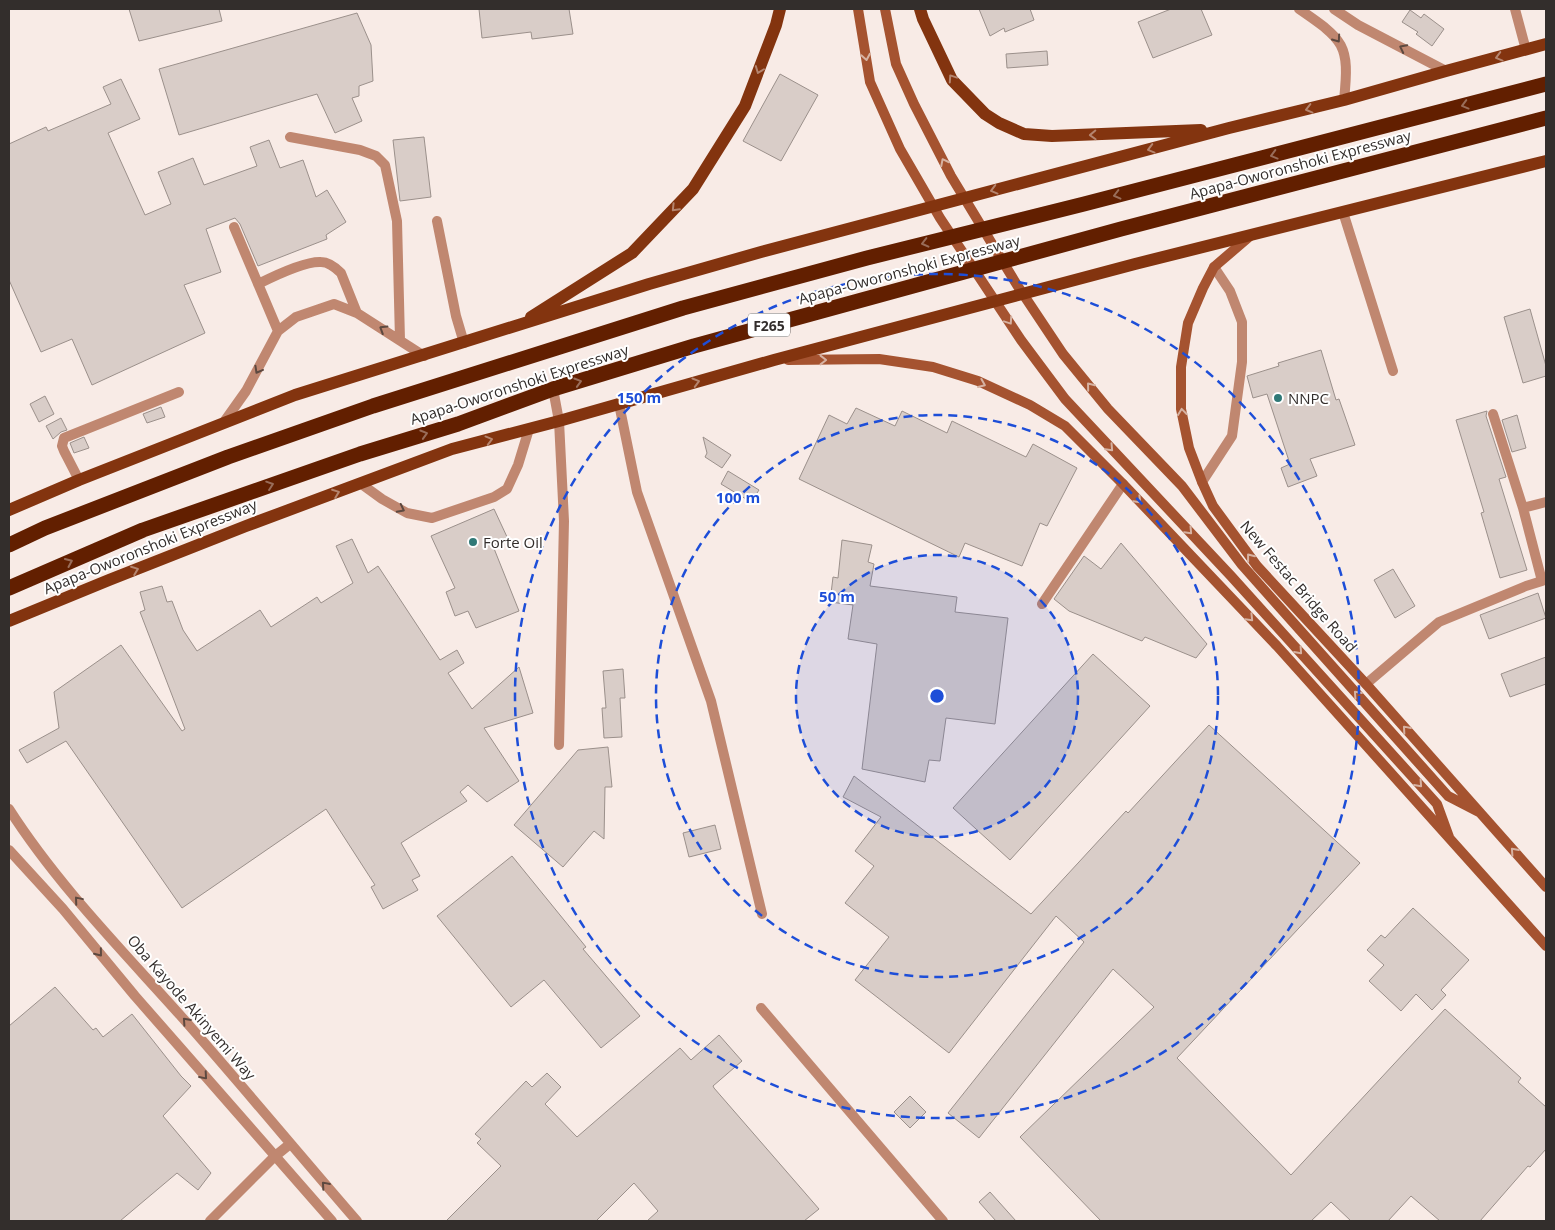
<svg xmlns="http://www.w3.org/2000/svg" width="1555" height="1230" font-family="'Open Sans',sans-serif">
  <rect width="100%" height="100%" fill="#f8ebe6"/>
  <!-- building -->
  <path fill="#d9cdc8" stroke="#9b908b" d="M129,9h90l3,12 -83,20z
    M479,9h90l4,25 -41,5 -1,-7 -49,6z
    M979,9h51l4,11 -29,12 -1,-4 -14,8z
    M1171,9h30l11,26 -59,23 -15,-36z
    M1410,10l11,8 3,-4 20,15 -12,17 -16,-12 2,-2 -16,-10z
    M357,13l14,32 2,36 -14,5v10l-7,2 10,23 -27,12 -18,-39 -138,41 -20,-66z
    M1047,51l1,14 -41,3 -1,-14z
    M780,74l38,21 -37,66 -38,-20z
    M121,79l19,40 -32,14 37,82 26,-11 -13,-32 35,-14 11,27 53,-19 -7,-19 19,-7 11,28 23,-8 13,37 11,-7 19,32 -20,13 1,4 -69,27 -18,-42 -5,-6 -29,11 15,43 -37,13 21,48 -113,52 -20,-46 -31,13 -32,-72v-136l37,-17 2,4 63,-27 -8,-17z
    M424,137l7,60 -31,4 -7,-61z
    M1530,309l16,57v10l-23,7 -19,-66z
    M1321,350l15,50 3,-1 16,46 -45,14 7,17 -29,11 -7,-19 9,-4 -23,-70 -14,4 -6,-22 32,-10 -1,-3z
    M45,396l9,18 -15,8 -9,-18z
    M161,407l4,10 -18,6 -4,-9z
    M856,408l39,18 7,-15 45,22 5,-12 74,36 7,-13 44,24 -30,58 -7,-3 -18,43 -57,-23 -6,14 -160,-78 30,-64 18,9z
    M1487,411l-1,5 20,61 -7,2 28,91 -27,8 -19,-65 3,-1 -28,-92z
    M1517,415l9,33 -14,4 -10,-32z
    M61,418l6,12 -6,2 -8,7 -7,-13z
    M84,437l5,11 -15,5 -4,-10z
    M703,437l28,18 -9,13 -17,-11 2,-4z
    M728,471l31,19 -8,12 -30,-18z
    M494,509l14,30 -15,7 26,65 -43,17 -8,-17 -13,5 -9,-24 9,-4 -24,-52z
    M352,539l16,34 10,-7 62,94 17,-10 7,13 -16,10 24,36 47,-42 14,46 -49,15 35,53 -32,21 -19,-17 -8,7 7,9 -66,42 19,33 -8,4 6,10 -35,19 -12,-22 4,-2 -49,-76 -144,99 -116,-167 -39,22 -8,-13 40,-22 -5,-36 67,-47 61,86 3,-2 -45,-117 5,-2 -5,-18 22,-6 5,16 5,-1 11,29 14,21 63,-41 11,17 46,-30 4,6 32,-20 -17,-37z
    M842,540l30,5 -4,17 6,2 -4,22 87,11 -2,15 53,6 -13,106 -49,-6 -6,43 -11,-1 -4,22 -63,-13 15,-125 -29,-5 5,-34 -23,-3 3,-25 5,1z
    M1121,543l86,101 -11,14 -51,-21 -3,4 -73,-30 -15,-12 30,-43 17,13z
    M1393,569l22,37 -20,12 -21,-38z
    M1538,593l8,25 -57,21 -9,-24z
    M1093,654l57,52 -140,154 -57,-52z
    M1546,657v27l-36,13 -9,-23z
    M623,669l2,29h-5l2,39 -18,1 -2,-30h4l-3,-37z
    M1209,725l151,138 -183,195 114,117 154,-166 76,69 -3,4 28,25v42l-16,18 -2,-1 -48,55h-40l-29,-25 -23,25h-37l-20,-19 -20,19h-210l-81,-84 134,-130 -41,-38 -134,169 -31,-25 136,-171 -28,-26 -107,137 -94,-73 34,-43 -44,-34 29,-37 -19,-15 26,-34 -38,-20 11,-21 177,138 95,-103 2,2z
    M608,747l4,40h-7l-1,52 -10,-8 -31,36 -49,-42 64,-75z
    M715,825l6,24 -32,8 -6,-24z
    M512,856l74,91 -3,2 57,67 -39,32 -57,-68 -33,27 -74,-91z
    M1413,908l56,52 -28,30 5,5 -14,15 -16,-16 -15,17 -32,-30 15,-16 -17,-15 14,-15 4,3z
    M55,987l38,43 3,-2 7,9 29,-23 49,62 10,10 -28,30 48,57 -13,17 -21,-17 -57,48h-111v-195z
    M719,1035l23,26 -29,25 1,2 105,121 -15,12h-157l11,-10 -24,-28 -38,38h-150l55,-55 -24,-23 4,-4 -6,-5 51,-53 6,6 15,-14 14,14 -16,17 32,33 103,-89 11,12z
    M910,1096l16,16 -16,16 -16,-16z
    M990,1192l26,29h-20l-17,-19z"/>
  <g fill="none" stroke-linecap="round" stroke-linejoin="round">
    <!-- service -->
    <path stroke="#c08770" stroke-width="10" d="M1515,9l11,41
      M290,137l70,13 16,6 9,9 12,56 3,119
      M1343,212l50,159
      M437,221l19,95 8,27
      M234,227l44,104
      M258,284c14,-7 48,-23 63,-22 7,0 15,6 20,11l16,40
      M553,389l6,32 5,100 -5,224
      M619,404l18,88 74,209 51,213
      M224,422l22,-31 32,-60 18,-14 38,-13 23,9 67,43
      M79,480l-15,-29 -2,-5 2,-8 115,-46
      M1202,482l30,-46 10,-74v-40l-12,-31 -16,-24
      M360,483l22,16 25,14 25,5 62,-21 13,-8 11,-24 11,-36
      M1042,604l81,-120
      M761,1008l182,213"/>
    <!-- minor -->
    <path stroke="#c08770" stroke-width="10" d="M1523,508l23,-6
      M1366,684l73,-62 87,-36 16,-5 -19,-73 -30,-94
      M9,809c48,75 112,140 171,206 60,68 118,138 177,206
      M9,850l54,59 72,87 197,225
      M210,1221l64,-64 16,-13"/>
    <!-- tertiary -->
    <path stroke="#c08770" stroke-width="10" d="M1299,9c45,31 51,35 45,91
      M1334,9l24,16 88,46"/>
    <!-- secondary -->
    <path stroke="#a55330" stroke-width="10" d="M858,9l12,73 30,67 40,69 81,122 44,59 166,177 206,228 12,33
      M885,9l11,55 18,40 37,72 66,109 46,69 45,55 74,77 60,79 206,231 31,16
      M1249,237l-35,30 -11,21 -15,35 -7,44v42l8,39 13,34 11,24 44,60 109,118 180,203
      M788,360l91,-1 54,8 45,14 52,24 35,21 58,58 154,162 269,300"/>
    <!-- primary -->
    <path stroke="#83340f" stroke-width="12" d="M920,9l3,10 29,61 33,34 14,9 25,11 28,2 149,-6
      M531,317l101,-64 61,-64 52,-83 31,-81 4,-16
      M9,510l70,-30 216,-85 354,-111 112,-32 468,-124 115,-28 102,-29 100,-27
      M9,621l100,-41 137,-54 206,-77 107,-28 215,-61 361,-96 411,-103"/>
    <!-- motorway -->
    <path stroke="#621f00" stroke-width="15" d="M9,545l36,-17 183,-71 145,-51 310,-98 184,-50 217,-54 462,-120
      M9,588l134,-58 217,-76 98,-30 95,-35 141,-43 427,-117 425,-111"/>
  </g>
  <!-- one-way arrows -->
  <defs><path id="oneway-chevron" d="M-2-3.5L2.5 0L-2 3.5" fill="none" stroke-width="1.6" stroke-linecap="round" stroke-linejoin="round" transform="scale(1.25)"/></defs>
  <g stroke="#5d4940">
    <use href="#oneway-chevron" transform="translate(1337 39) rotate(55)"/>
    <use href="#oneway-chevron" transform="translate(1403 48) rotate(-153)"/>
    <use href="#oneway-chevron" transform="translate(383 329) rotate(-148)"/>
    <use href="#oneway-chevron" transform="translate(258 370) rotate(119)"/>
    <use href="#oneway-chevron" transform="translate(401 509) rotate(27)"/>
    <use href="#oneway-chevron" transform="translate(78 900) rotate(-130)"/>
    <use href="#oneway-chevron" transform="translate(99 953) rotate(51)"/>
    <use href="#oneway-chevron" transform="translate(186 1021) rotate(-132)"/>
    <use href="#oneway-chevron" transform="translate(204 1076) rotate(49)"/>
    <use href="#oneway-chevron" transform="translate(325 1185) rotate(-131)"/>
  </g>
  <g stroke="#d6b2a2">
    <use href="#oneway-chevron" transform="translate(866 57) rotate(80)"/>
    <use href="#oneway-chevron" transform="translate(944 162) rotate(-117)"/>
    <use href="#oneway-chevron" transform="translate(1009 321) rotate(56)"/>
    <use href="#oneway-chevron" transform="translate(823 360)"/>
    <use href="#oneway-chevron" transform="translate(982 384) rotate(23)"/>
    <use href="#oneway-chevron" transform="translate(1090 386) rotate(-129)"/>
    <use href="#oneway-chevron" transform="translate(1182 412) rotate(-97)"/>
    <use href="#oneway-chevron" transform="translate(1110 448) rotate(47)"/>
    <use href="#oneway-chevron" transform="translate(1138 500) rotate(46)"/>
    <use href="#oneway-chevron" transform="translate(1189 531) rotate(47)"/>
    <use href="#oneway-chevron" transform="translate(1250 557) rotate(-128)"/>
    <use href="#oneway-chevron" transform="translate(1250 618) rotate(46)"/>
    <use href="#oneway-chevron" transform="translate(1299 651) rotate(48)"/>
    <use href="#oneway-chevron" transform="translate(1357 694) rotate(-132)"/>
    <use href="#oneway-chevron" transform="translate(1406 729) rotate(-131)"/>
    <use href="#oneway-chevron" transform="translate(1419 784) rotate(48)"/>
    <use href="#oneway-chevron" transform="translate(1514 851) rotate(-132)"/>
  </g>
  <g stroke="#b5856f">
    <use href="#oneway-chevron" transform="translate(1499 57) rotate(165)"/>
    <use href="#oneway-chevron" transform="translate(759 70) rotate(111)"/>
    <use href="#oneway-chevron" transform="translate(952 78) rotate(-124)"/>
    <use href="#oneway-chevron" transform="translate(1309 109) rotate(166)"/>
    <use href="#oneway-chevron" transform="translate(1093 135) rotate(178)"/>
    <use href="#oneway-chevron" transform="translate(1151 149) rotate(165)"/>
    <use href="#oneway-chevron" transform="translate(994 190) rotate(165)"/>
    <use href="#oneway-chevron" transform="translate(675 208) rotate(134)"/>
    <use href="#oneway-chevron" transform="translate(696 382) rotate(-16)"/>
    <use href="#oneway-chevron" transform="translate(489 440) rotate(-15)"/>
    <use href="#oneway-chevron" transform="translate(336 493) rotate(-21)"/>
    <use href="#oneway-chevron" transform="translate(135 570) rotate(-21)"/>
  </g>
  <g stroke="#996d59">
    <use href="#oneway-chevron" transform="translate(1465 105) rotate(165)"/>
    <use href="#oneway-chevron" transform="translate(1274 155) rotate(165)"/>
    <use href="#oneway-chevron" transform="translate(1117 195) rotate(166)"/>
    <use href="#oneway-chevron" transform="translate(925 243) rotate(166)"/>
    <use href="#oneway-chevron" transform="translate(578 382) rotate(-17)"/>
    <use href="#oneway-chevron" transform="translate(424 434) rotate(-17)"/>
    <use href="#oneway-chevron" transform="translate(270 485) rotate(-19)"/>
    <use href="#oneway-chevron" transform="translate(69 562) rotate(-24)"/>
  </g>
  <!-- distance rings -->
  <circle cx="937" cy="696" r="141" fill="#1d4ed8" fill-opacity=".12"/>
  <g fill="none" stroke="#1d4ed8" stroke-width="2.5" stroke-dasharray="9 6">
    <circle cx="937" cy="696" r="141"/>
    <circle cx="937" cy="696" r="281"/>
    <circle cx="937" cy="696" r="422"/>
  </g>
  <!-- markers -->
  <g fill="#307977" stroke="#fff" stroke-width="2">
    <circle cx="1278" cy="398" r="5"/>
    <circle cx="473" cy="542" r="5"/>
  </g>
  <g text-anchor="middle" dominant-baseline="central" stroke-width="4" stroke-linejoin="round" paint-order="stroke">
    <!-- shield labels -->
    <rect fill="#fff" stroke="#706d6b" stroke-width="1" x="748" y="313.5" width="42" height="23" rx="4"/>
    <g font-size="14" font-weight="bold" fill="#332e2c">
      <text x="769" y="325">F265</text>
    </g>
    <!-- street labels -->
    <g font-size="15" fill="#332e2c" stroke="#fff">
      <text transform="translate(1300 164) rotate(-15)">Apapa-Oworonshoki Expressway</text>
      <text transform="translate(909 269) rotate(-15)">Apapa-Oworonshoki Expressway</text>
      <text transform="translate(519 384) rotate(-18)">Apapa-Oworonshoki Expressway</text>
      <text transform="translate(150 546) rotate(-22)">Apapa-Oworonshoki Expressway</text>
      <text transform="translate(1299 586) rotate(49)">New Festac Bridge Road</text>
      <text transform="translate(192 1007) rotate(49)">Oba Kayode Akinyemi Way</text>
    </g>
    <!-- poi labels -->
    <g font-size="15" fill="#332e2c" stroke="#fff" text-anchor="start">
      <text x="1288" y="398">NNPC</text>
      <text x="483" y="542">Forte Oil</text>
    </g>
  </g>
  <circle cx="937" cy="696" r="8" fill="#1d4ed8" stroke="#fff" stroke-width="2.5"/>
  <g font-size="15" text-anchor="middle" font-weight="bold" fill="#1d4ed8" stroke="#fff" stroke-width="4" stroke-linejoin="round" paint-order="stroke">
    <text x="639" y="403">150 m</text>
    <text x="738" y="503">100 m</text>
    <text x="837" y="602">50 m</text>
  </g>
  <!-- border -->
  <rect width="1555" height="1230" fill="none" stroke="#332e2c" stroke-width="20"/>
</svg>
